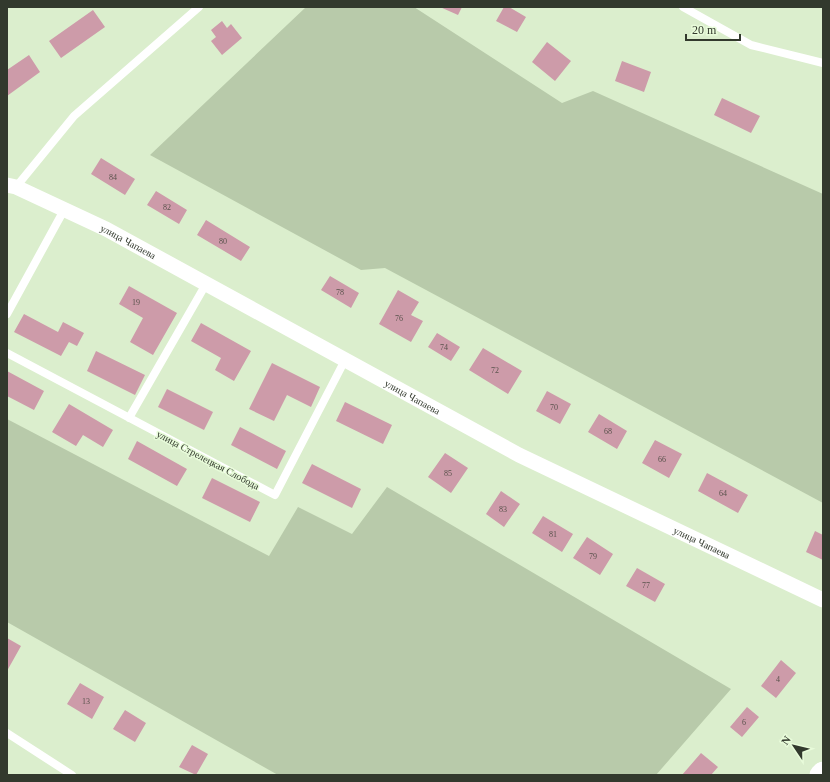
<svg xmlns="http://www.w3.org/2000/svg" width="830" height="782" font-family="'Times New Roman',serif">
  <rect width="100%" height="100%" fill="#dbeecd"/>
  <!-- green -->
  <path fill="#b8caaa" d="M306,7h108l148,96 31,-12 230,103v309l-438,-235 -24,2 -211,-115z
    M7,419l262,137 29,-49 54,27 35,-47 344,202 -75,86h-378l-271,-153z"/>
  <!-- building -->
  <path fill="#cd9ba9" d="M440,7h22l-4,8z
    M504,7h5l17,10 -9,15 -21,-11z
    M93,10l12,17 -44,31 -12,-17z
    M222,21l5,7 4,-4 11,14 -20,17 -11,-14 5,-4 -5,-7z
    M547,42l24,19 -16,20 -23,-19z
    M29,55l11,17 -33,24v-26z
    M622,61l29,11 -7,20 -29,-11z
    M722,98l38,18 -9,17 -37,-18z
    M101,158l34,21 -10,16 -34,-21z
    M156,191l31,19 -8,14 -32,-19z
    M206,220l44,27 -9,14 -44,-26z
    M330,276l29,17 -8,15 -30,-18z
    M129,286l48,27 -24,42 -23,-13 13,-24 -24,-14z
    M398,290l21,12 -8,13 12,6 -12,21 -32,-18z
    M24,314l34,18 5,-10 21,11 -7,13 -8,-4 -8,14 -47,-24z
    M201,323l50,28 -17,30 -19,-11 6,-12 -30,-17z
    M437,333l23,14 -9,14 -23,-14z
    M483,348l39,23 -14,23 -39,-24z
    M96,351l49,24 -10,20 -48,-24z
    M272,363l48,24 -9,20 -24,-12 -13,26 -25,-12z
    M7,371l37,20 -10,19 -27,-14z
    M167,389l46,23 -9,18 -46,-23z
    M547,391l24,13 -11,20 -24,-13z
    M345,402l47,23 -9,19 -47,-23z
    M69,404l44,26 -10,17 -20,-12 -7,11 -24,-14z
    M599,414l28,17 -10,18 -29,-17z
    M240,427l46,24 -9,18 -46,-24z
    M655,440l27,14 -13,24 -27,-15z
    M137,441l50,28 -10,17 -49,-27z
    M445,453l23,15 -17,25 -23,-16z
    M312,464l49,25 -9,19 -50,-25z
    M707,473l41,22 -10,18 -40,-22z
    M212,478l48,24 -10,20 -48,-24z
    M501,491l19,13 -16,23 -18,-13z
    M543,516l30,18 -11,18 -30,-19z
    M815,531l8,4v25l-17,-8z
    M587,537l26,17 -13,21 -27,-17z
    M637,568l28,16 -10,18 -29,-16z
    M7,638l14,8 -14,25z
    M781,660l15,13 -20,25 -15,-12z
    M80,683l24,14 -12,22 -25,-15z
    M747,707l12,10 -17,20 -12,-10z
    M125,710l21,13 -11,19 -22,-13z
    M192,745l16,9 -12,21 -17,-8z
    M701,753l17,14 -7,8h-29z"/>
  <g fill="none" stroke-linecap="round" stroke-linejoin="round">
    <!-- lane -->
    <path stroke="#fff" stroke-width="8" d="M683,7l68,38 72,18
      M16,187l58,-71 125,-109
      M7,314l57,-104
      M7,353l268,142 70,-135
      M129,418l77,-134
      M7,733l65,42"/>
    <!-- street -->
    <path stroke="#fff" stroke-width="15" id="s1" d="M7,185l9,2 90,42 413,226 304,145"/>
    <!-- secondary -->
    <path stroke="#fff" stroke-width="21" d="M820,775l3,-3"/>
  </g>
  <g text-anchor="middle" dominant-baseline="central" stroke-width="3" stroke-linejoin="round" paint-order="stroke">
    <!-- number labels -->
    <g font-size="8" fill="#59524c">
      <text x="113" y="177">84</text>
      <text x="167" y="207">82</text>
      <text x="223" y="241">80</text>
      <text x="340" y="292">78</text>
      <text x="136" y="302">19</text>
      <text x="399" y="318">76</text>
      <text x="444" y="347">74</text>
      <text x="495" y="370">72</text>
      <text x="554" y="407">70</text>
      <text x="608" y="431">68</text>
      <text x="662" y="459">66</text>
      <text x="448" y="473">85</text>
      <text x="723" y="493">64</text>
      <text x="503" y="509">83</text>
      <text x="553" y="534">81</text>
      <text x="593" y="556">79</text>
      <text x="646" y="585">77</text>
      <text x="778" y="679">4</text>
      <text x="86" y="701">13</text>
      <text x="744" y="722">6</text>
    </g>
    <!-- street labels -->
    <g font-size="10" fill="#32392d" stroke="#e8fbda">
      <text stroke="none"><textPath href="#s1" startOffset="134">улица Чапаева</textPath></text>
      <text stroke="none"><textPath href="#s1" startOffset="458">улица Чапаева</textPath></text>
      <text transform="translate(208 460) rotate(28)">улица Стрелецкая Слобода</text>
      <text stroke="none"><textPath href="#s1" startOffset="782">улица Чапаева</textPath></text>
    </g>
  </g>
  <!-- border -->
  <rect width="830" height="782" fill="none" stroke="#32392d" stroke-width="16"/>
  <!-- north arrow -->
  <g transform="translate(794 746) rotate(305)" stroke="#e8fbda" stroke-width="3" paint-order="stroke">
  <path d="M0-3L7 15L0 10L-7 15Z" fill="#32392d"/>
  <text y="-6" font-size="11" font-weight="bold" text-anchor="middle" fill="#32392d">N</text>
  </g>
  <!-- scale -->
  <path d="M686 34v6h54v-6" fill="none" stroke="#32392d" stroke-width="2"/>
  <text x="692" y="34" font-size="12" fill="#32392d" stroke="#e8fbda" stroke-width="3" paint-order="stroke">20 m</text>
</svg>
